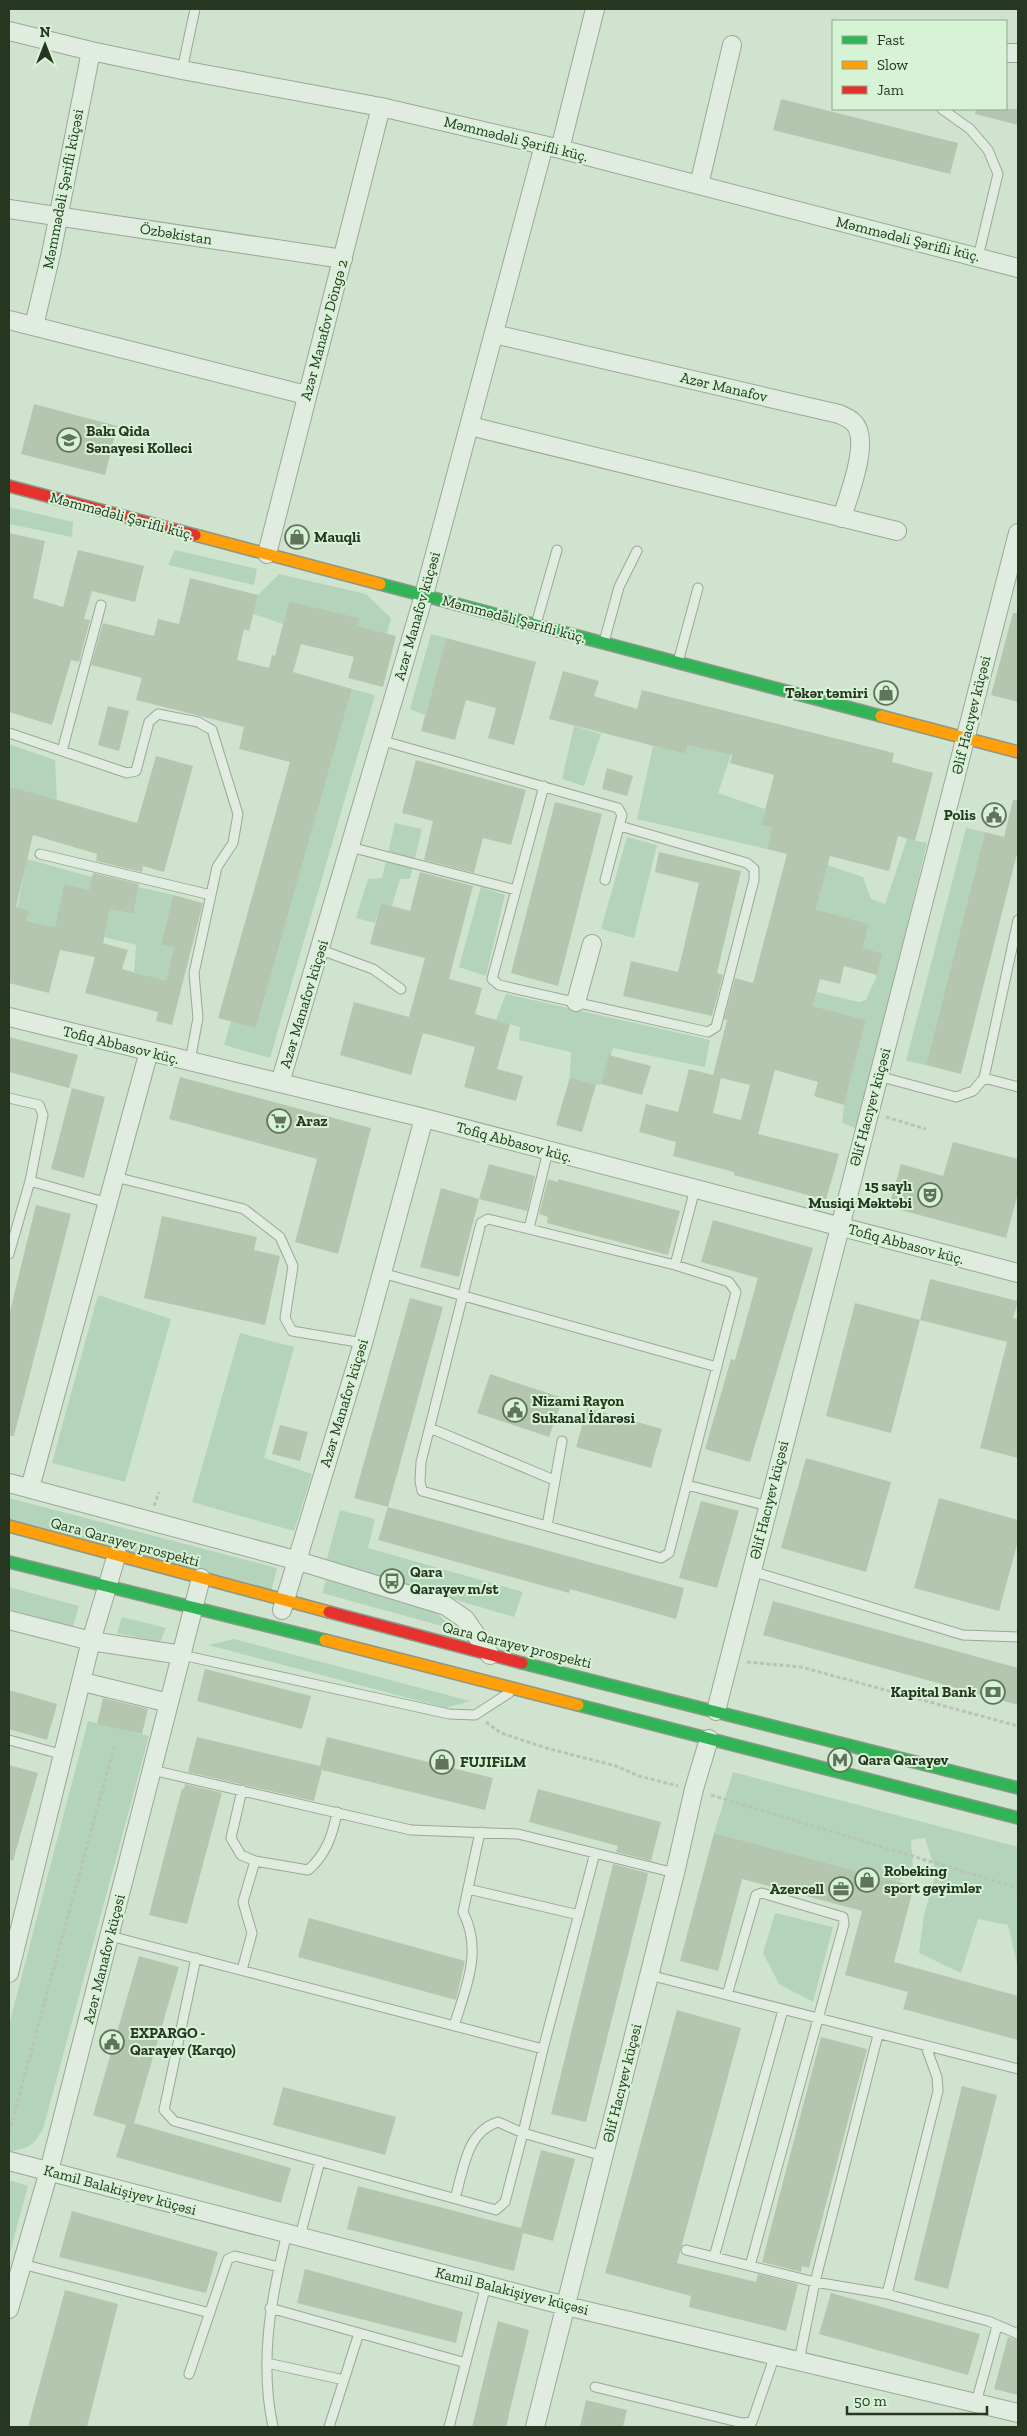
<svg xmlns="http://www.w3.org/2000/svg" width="1027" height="2436" font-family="'Zilla Slab',serif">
  <rect width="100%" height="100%" fill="#d0e3ce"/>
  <!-- green -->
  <path fill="#b3d4bb" d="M9,507l64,15 -1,15 -63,-13z
    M175,550l82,19 -3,16 -86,-20z
    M279,574l87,20 25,24 -4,16 -31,-7 2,-9 -69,-17 -6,23 -30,-10 5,-19z
    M431,634l15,4 -21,77 -15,-6z
    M352,689l23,6 -105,363 -46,-13 7,-24 25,7z
    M574,726l27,8 -17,52 -22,-7z
    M735,743l-17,50 47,16 -4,16 11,3 -5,21 -130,-30 16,-73 32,8 3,-9z
    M9,744l46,16 2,40 -48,-14z
    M395,823l27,6 -12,50h-10l-8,27 -11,-3 -6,20 -19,-5 12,-39 14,-1z
    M966,828l19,4 -59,233 -20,-4z
    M627,837l30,8 -23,93 -33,-9z
    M907,839l20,4 -69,286 -16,-6 2,-18 22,-85 -53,-14 4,-14 42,10 7,-2 11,-25 6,-22 -20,-5 6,-24 -53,-15 11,-44 36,12 8,22 14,5z
    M27,859l65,18 -3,13 -25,-5 -9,42 -29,-6 2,-10 -11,-3z
    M138,887l35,8 -12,48 13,4 -8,35 -32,-10 2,-27 -32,-8 6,-28 22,5z
    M481,887l24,8 -19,81 -27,-9z
    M506,994l204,46 -5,27 -92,-19 -12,36 -5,1 -26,-8 1,-25 -52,-12 1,-13 -24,-7z
    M98,1295l73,24 -46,163 -73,-19z
    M240,1333l54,14 -30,111 48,16 -18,57 -102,-29z
    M9,1498l268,70 -6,24 -262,-69z
    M340,1510l35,9 -7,29 155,44 -9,25 -188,-55z
    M326,1580l111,33 16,16 -131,-36z
    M9,1587l70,19 -6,21 -64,-18z
    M122,1617l44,11 -6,14 -43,-9z
    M234,1639l236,62 -24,7 -238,-63z
    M88,1721l61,15 -105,390c-10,20 -13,21 -35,26v-127z
    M733,1772l285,75v121l-10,-43 -30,-6 -17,54 -42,-20 5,-38 12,-42 -11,-35 -14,2 2,26 -14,16 -185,-49z
    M775,1913l58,14 -20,75 -34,-18 -16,-31z
    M9,2180l19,6 -19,70z"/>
  <!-- building -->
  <path fill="#b5c6af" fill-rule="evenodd" d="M781,99l177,44 -8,31 -177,-44z
    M976,109h42v16l-43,-11z
    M34,404l83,22 -12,49 -84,-21z
    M9,533l36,8 -12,57 30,9 15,-57 66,16 -9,36 -43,-11 -8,28 6,1 -11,42 -8,-2 -19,65 -43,-13z
    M190,578l68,17 -9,36 -5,-2 -7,31 32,8 3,-13 3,1 14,-55 70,17 -2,8 39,10 -13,51 -35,-9 6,-21 -53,-13 -8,28 59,17 -96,339 -38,-10 72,-256 -51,-13 5,-22 -108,-27 6,-22 -51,-13 12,-42 51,13 4,-17 21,5z
    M1013,613h5v89l-27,-7z
    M446,638l90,24 -22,83 -26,-7 8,-30 -30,-8 -11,40 -34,-9z
    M563,671l36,10 -5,15 43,13 5,-19 252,63 -2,9 41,11 -18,68 -17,-5 -9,35 -59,-15 -14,53 53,15 -6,24 20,5 -6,22 -33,-9 -4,18 -20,-5 -7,27 53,14 -22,85 -30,-9 4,-14 -43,-12 -17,64 81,20 -13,46 -92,-25v-3l-61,-16 3,-14 -37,-10 7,-28 32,8 11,-43 24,6 14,-55 -3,-1 11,-41 18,5 34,-129 -20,-5 5,-21 -11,-3 13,-50 -44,-12 2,-8 -44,-10 -3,9 -136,-35zM721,1078l29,7 -9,35 -28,-7z
    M108,706l21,5 -10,40 -21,-6z
    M156,756l37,10 -29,106 -21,-6 -1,6 -46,-11 1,-7 -64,-19 -17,72 13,4 -3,10 29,6 9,-43 25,6 4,-17 46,11 -6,30 -23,-5 -7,34 25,7 -6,19 44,12 8,-34 -13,-3 12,-49 30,8 -31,122 -16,-4 2,-9 -73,-19 10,-36 -35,-7 -11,43 -40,-10v-197l128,37z
    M416,760l110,30 -15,55 -28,-7 -9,35 -50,-13 9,-39 -31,-8z
    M607,768l26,8 -6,20 -25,-7z
    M1013,800h5v50l-57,224 -35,-9 59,-233 19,5z
    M555,802l47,12 -44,172 -47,-13z
    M659,852l82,19 -24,102 6,2 -11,41 -89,-20 8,-35 47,11 21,-89 -44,-11z
    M420,872l53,14 -24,93 33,9 -7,26 35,10 -13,45 26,7 -7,25 -52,-14 11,-40 -52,-14 -12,42 -71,-20 14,-53 55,15 16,-59 -55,-14 11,-41 29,8z
    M9,1037l69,18 -9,33 -60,-16z
    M609,1055l42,11 -9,29 -41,-11z
    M180,1077l191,51 -33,126 -43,-12 22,-83 -148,-40z
    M570,1077l26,8 -14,47 -26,-7z
    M72,1088l33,9 -21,81 -33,-9z
    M953,1142l65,17v34l-12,45 -117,-31 12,-43 42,12z
    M489,1164l46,12 -8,35 -48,-12z
    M548,1179l10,3v-3l122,32 -12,44 -121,-32 1,-6 -9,-3z
    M441,1188l38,11 -20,78 -39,-10z
    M36,1205l35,9 -57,222h-5v-121z
    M162,1216l95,21 -3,13 26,6 -15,69 -121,-27z
    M713,1220l100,28 -63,214 -45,-13 26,-90 4,1 23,-82 -57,-16z
    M930,1279l88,22 -5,17 5,1v139l-38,-10 27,-106 -87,-22z
    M410,1298l33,9 -55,200 -34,-9z
    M855,1303l65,17 -29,113 -65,-17z
    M490,1374l73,24 -14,39 -72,-24z
    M587,1408l75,21 -11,39 -75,-21z
    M280,1425l28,7 -8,29 -28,-7z
    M806,1458l85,24 -25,90 -85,-24z
    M939,1498l79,22v21l-19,70 -85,-23z
    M701,1501l38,10 -22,77 -38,-10z
    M388,1507l296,81 -8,31 -106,-30 -1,4 -191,-53z
    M773,1601l245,67v37l-255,-70z
    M205,1669l106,27 -9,33 -105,-28z
    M9,1690l48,14 -10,36 -38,-11z
    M103,1698l45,11 -6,25 -45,-10z
    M197,1737l123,29 7,-29 166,41 -8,32 -163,-40 -8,31 -126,-29z
    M9,1765l29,8 -25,88 -4,-1z
    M185,1784l37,9 -35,131 -38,-9 33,-127 2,1z
    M538,1789l123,33 -10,39 -35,-9 2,-6 -89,-24z
    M714,1833l200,53 -20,76 124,34v44l-115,-31 5,-17 -63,-17 17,-64 -120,-32 -24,92 -38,-10z
    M613,1864l35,9 -1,6 -61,243 -35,-8z
    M309,1918l156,43 -9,39 -158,-43z
    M139,1956l40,11 -45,156 157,45 -10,35 -165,-46 10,-32 -33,-10z
    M677,2010l64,18 -64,235 79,19 2,-8 40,10 -12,47 -97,-24 2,-11 -86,-23z
    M821,2037l46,12 -58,219 -7,-2 -1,6 -39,-10z
    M962,2086l35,9 -49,194 -34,-9z
    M283,2087l113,30 -11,38 -112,-30z
    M541,2150l34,9 -22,82 -30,-8 -9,38 -167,-42 11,-43 163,42z
    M72,2211l146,41 -12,41 -147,-36z
    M305,2269l158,43 -7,31 -159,-40z
    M65,2290l53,14 -31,123h-59z
    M831,2293l149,41 -12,41 -149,-41z
    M498,2321l31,9 -23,97h-34z
    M1008,2337l10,3v55l-24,-6z
    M586,2400l41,10 -4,17h-43z"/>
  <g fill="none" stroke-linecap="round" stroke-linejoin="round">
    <!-- lane casing -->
    <g stroke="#9aa897" stroke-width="11">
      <path id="lane" d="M182,70l13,-61
        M942,109l28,20 18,21 10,24 -20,83
        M536,624l21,-74
        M604,642l15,-55 18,-36
        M678,662l20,-74
        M9,733l118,40 9,-2 13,-49 9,-8 40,8 14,8 26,84 -5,29 -16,24 -23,106 4,45 -8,43
        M380,740l238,68 4,7 -17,65
        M62,751l39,-146
        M544,786l-52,193 7,6 209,47 8,-5 38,-147v-11l-7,-6 -127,-37
        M350,847l166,43
        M40,854l171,41
        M321,950l52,19 28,20
        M878,1076l78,21 17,-6 11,-13 34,-158
        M984,1078l34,9
        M9,1098l30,7 4,10 -13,66 -21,73
        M115,1177l129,32 36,28 13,29 -8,52 7,13 71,12
        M30,1181l78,22
        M488,1219l187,46 54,17 7,10 -67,261 -8,5 -239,-67 -2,-10 1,-19 60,-239z
        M529,1228l19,-77
        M675,1265l20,-76
        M382,1273l335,94
        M430,1428l124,52
        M687,1485l81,21
        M547,1526l15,-85
        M751,1571l212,64 55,2
        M182,1655l267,59 26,1 34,-22
        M9,1740l55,15
        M152,1770l259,60 107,4 157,39
        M242,1790l-11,48 10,17 14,6 53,9c18,-15 25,-36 29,-58
        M468,1889l111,26
        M110,1936l433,113
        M196,1958l-32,152 10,11 322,89 9,-8 18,-69 80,23
        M242,1970l10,-37 -9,-31 12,-41
        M649,1975l369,94
        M727,1995l29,-100 6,-2 81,24 1,7 -94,342
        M454,2026c12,-39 29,-75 9,-114l17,-80
        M455,2198c9,-29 11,-66 43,-76l25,11 20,-84 52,-196
        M300,2236l20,-75
        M686,2250l129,32 72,12 101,27 30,13
        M714,2257l69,-247
        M22,2264l188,49
        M887,2294l51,-203 -1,-14 -11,-30
        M270,2308l196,55
        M799,2361l16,-79 63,-247
        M267,2363l77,17
        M189,2374l39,-115 7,-3 44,11
        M595,2387l147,36 10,-1 23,-67
        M976,2403l21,-77
        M273,2427c-14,-66 -2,-129 14,-194
        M329,2427l30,-94
        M449,2427l37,-142"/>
    </g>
    <!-- street casing -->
    <g stroke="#9aa897" stroke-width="20">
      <path id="street" d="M9,31l82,20 91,19 199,37 179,42 458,119
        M1006,53h12
        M560,149l35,-140
        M699,185l33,-140
        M9,209l334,50
        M9,320l297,75
        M34,326l17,-72 40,-203
        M494,334l345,80c4,2 10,4 14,8 19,17 -5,74 -11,96
        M470,426l427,105
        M267,554l114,-447
        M576,1002l16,-58
        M9,1017l415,101 594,155
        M280,1083l144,-488 120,-450
        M9,1483l286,77 151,46 19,13 25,36
        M30,1488l119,-437
        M282,1610l81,-267 61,-225
        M9,1620l82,21 91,14
        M83,1682l86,21
        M716,1711l302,-1178
        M9,1973l82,-332 26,-87
        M9,2161l557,145 452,107
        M9,2309l40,-138 152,-593
        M535,2427l140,-554 19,-84 15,-50"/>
    </g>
    <!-- fast casing -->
    <g stroke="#8a9887" stroke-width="14">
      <path id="fast" d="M380,584l501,132
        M9,1562l316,78
        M522,1663l496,125
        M578,1705l440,113"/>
    </g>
    <!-- slow casing -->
    <g stroke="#8a9887" stroke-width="14">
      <path id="slow" d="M195,535l185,49
        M881,716l137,36
        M9,1526l320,86
        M325,1640l253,65"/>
    </g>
    <!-- jam casing -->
    <g stroke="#8a9887" stroke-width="14">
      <path id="jam" d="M9,486l186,49
        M329,1612l193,51"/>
    </g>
    <!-- path -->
    <path stroke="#b8c4b6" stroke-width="3" stroke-dasharray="4 2.5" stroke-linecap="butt" d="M886,1117l40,12
      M154,1506l5,-14
      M747,1662l54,5 217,59
      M486,1722l15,11 45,15 70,18 23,10 39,10
      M711,1795l307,93
      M9,2133l105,-386"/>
    <!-- lane -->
    <use href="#lane" stroke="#e0ecdf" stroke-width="9"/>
    <!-- street -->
    <use href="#street" stroke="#e0ecdf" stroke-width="18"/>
    <!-- fast -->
    <use href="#fast" stroke="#30b455" stroke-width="11"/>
    <!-- slow -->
    <use href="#slow" stroke="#ff9f0a" stroke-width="11"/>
    <!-- jam -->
    <use href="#jam" stroke="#e5322d" stroke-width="11"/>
  </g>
  <!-- icons -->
  <defs>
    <g id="university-ring" transform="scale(1.25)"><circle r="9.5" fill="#d7f3d5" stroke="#62735d" stroke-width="1.5"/><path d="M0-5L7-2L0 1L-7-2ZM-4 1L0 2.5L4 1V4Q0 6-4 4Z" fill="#62735d"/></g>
    <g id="shop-ring" transform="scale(1.25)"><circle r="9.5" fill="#d7f3d5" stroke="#62735d" stroke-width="1.5"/><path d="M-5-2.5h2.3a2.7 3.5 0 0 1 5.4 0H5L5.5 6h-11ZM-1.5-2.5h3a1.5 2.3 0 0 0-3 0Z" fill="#62735d"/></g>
    <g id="civic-ring" transform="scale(1.25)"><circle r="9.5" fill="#d7f3d5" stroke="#62735d" stroke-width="1.5"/><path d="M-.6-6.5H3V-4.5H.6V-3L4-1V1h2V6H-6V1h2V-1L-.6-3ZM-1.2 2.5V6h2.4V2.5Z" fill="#62735d"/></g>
    <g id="supermarket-ring" transform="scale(1.25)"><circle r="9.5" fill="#d7f3d5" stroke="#62735d" stroke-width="1.5"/><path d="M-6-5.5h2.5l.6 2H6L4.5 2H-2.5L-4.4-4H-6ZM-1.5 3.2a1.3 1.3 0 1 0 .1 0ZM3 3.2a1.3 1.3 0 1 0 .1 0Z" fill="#62735d"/></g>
    <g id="theatre-ring" transform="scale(1.25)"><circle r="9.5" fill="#d7f3d5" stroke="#62735d" stroke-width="1.5"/><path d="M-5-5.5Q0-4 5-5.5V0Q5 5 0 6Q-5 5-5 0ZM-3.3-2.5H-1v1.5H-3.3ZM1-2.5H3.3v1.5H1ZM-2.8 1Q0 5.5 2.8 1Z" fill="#62735d"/></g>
    <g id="bus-ring" transform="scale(1.25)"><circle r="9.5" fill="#d7f3d5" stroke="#62735d" stroke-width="1.5"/><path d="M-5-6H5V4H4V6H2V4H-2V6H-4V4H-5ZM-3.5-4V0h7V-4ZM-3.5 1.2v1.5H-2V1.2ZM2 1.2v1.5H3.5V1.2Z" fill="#62735d"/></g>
    <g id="bank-ring" transform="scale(1.25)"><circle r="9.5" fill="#d7f3d5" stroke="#62735d" stroke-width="1.5"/><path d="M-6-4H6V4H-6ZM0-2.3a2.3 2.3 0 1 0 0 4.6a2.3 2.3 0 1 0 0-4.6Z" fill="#62735d"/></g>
    <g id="metro-ring" transform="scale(1.25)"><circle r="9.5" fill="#d7f3d5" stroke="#62735d" stroke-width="1.5"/><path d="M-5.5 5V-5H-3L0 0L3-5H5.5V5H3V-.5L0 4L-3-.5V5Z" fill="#62735d"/></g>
    <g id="office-ring" transform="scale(1.25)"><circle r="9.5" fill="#d7f3d5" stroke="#62735d" stroke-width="1.5"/><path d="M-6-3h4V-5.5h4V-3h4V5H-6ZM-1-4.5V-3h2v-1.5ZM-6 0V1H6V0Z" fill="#62735d"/></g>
  </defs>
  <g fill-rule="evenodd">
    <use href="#university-ring" x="69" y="440"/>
    <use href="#shop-ring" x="297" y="537"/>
    <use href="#shop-ring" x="886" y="693"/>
    <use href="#civic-ring" x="994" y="815"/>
    <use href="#supermarket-ring" x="279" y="1121"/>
    <use href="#theatre-ring" x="930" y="1195"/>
    <use href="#civic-ring" x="515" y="1410"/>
    <use href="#bus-ring" x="392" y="1581"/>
    <use href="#bank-ring" x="993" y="1692"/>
    <use href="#metro-ring" x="840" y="1760"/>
    <use href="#shop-ring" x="442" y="1762"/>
    <use href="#shop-ring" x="867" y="1880"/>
    <use href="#office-ring" x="841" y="1889"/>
    <use href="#civic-ring" x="112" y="2042"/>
  </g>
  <g text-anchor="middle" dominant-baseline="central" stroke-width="4" stroke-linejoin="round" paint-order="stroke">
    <!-- street labels -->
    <g font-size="15" fill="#263620" stroke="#d7f3d5">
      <text transform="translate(516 139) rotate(14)">Məmmədəli Şərifli küç.</text>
      <text transform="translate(63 189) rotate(-79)">Məmmədəli Şərifli küçəsi</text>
      <text transform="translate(176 234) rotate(9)">Özbəkistan</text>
      <text transform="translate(908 239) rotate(14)">Məmmədəli Şərifli küç.</text>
      <text transform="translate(324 330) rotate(-75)">Azər Manafov Döngə 2</text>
      <text transform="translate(724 387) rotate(13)">Azər Manafov</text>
      <text transform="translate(122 516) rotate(15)">Məmmədəli Şərifli küç.</text>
      <text transform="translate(417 616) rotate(-74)">Azər Manafov küçəsi</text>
      <text transform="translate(514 619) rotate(15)">Məmmədəli Şərifli küç.</text>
      <text transform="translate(971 715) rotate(-76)">Əlif Hacıyev küçəsi</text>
      <text transform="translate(304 1004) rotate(-73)">Azər Manafov küçəsi</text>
      <text transform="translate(121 1045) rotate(14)">Tofiq Abbasov küç.</text>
      <text transform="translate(870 1107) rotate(-75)">Əlif Hacıyev küçəsi</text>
      <text transform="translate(514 1142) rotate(15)">Tofiq Abbasov küç.</text>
      <text transform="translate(906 1244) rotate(15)">Tofiq Abbasov küç.</text>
      <text transform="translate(344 1403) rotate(-73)">Azər Manafov küçəsi</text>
      <text transform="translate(769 1500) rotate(-76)">Əlif Hacıyev küçəsi</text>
      <text transform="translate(125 1542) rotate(15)">Qara Qarayev prospekti</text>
      <text transform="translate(517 1645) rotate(14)">Qara Qarayev prospekti</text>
      <text transform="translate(104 1959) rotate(-76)">Azər Manafov küçəsi</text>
      <text transform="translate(622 2083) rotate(-76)">Əlif Hacıyev küçəsi</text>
      <text transform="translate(120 2190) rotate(15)">Kamil Balakişiyev küçəsi</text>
      <text transform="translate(512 2291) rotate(14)">Kamil Balakişiyev küçəsi</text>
    </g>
    <!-- poi labels -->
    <g font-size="15" font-weight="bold" fill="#263620" stroke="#d7f3d5" text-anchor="start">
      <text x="86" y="431">Bakı Qida<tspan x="86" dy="17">Sənayesi Kolleci</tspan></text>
      <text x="314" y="537">Mauqli</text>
      <text x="868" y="693" text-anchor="end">Təkər təmiri</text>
      <text x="976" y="815" text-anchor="end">Polis</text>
      <text x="296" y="1121">Araz</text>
      <text x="912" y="1186" text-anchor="end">15 saylı<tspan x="912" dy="17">Musiqi Məktəbi</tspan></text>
      <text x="532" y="1401">Nizami Rayon<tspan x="532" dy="17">Sukanal İdarəsi</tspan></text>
      <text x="410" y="1572">Qara<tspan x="410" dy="17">Qarayev m/st</tspan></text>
      <text x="976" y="1692" text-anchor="end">Kapital Bank</text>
      <text x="858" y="1760">Qara Qarayev</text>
      <text x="460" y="1762">FUJIFiLM</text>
      <text x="884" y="1871">Robeking<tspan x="884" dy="17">sport geyimlər</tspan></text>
      <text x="824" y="1889" text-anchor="end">Azercell</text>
      <text x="130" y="2033">EXPARGO -<tspan x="130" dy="17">Qarayev (Karqo)</tspan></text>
    </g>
  </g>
  <!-- border -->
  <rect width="1027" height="2436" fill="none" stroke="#263620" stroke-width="20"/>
  <!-- legend -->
  <rect x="832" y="20" width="175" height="90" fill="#d7f3d5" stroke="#90a78d"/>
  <rect x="842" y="36" width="25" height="8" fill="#30b455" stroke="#90a78d"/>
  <text x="877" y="45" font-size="15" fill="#263620">Fast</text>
  <rect x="842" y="61" width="25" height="8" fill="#ff9f0a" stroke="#90a78d"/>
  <text x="877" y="70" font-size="15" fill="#263620">Slow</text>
  <rect x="842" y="86" width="25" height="8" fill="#e5322d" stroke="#90a78d"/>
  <text x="877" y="95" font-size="15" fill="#263620">Jam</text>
  <!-- north arrow -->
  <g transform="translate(45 45)" stroke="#d7f3d5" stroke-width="4" paint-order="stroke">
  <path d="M0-4L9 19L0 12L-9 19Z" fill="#263620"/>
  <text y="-8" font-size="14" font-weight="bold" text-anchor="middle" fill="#263620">N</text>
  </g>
  <!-- scale -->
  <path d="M847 2406v8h140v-8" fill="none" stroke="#263620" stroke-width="2.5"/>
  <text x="854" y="2406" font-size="15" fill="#263620" stroke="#d7f3d5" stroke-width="4" paint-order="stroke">50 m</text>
</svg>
